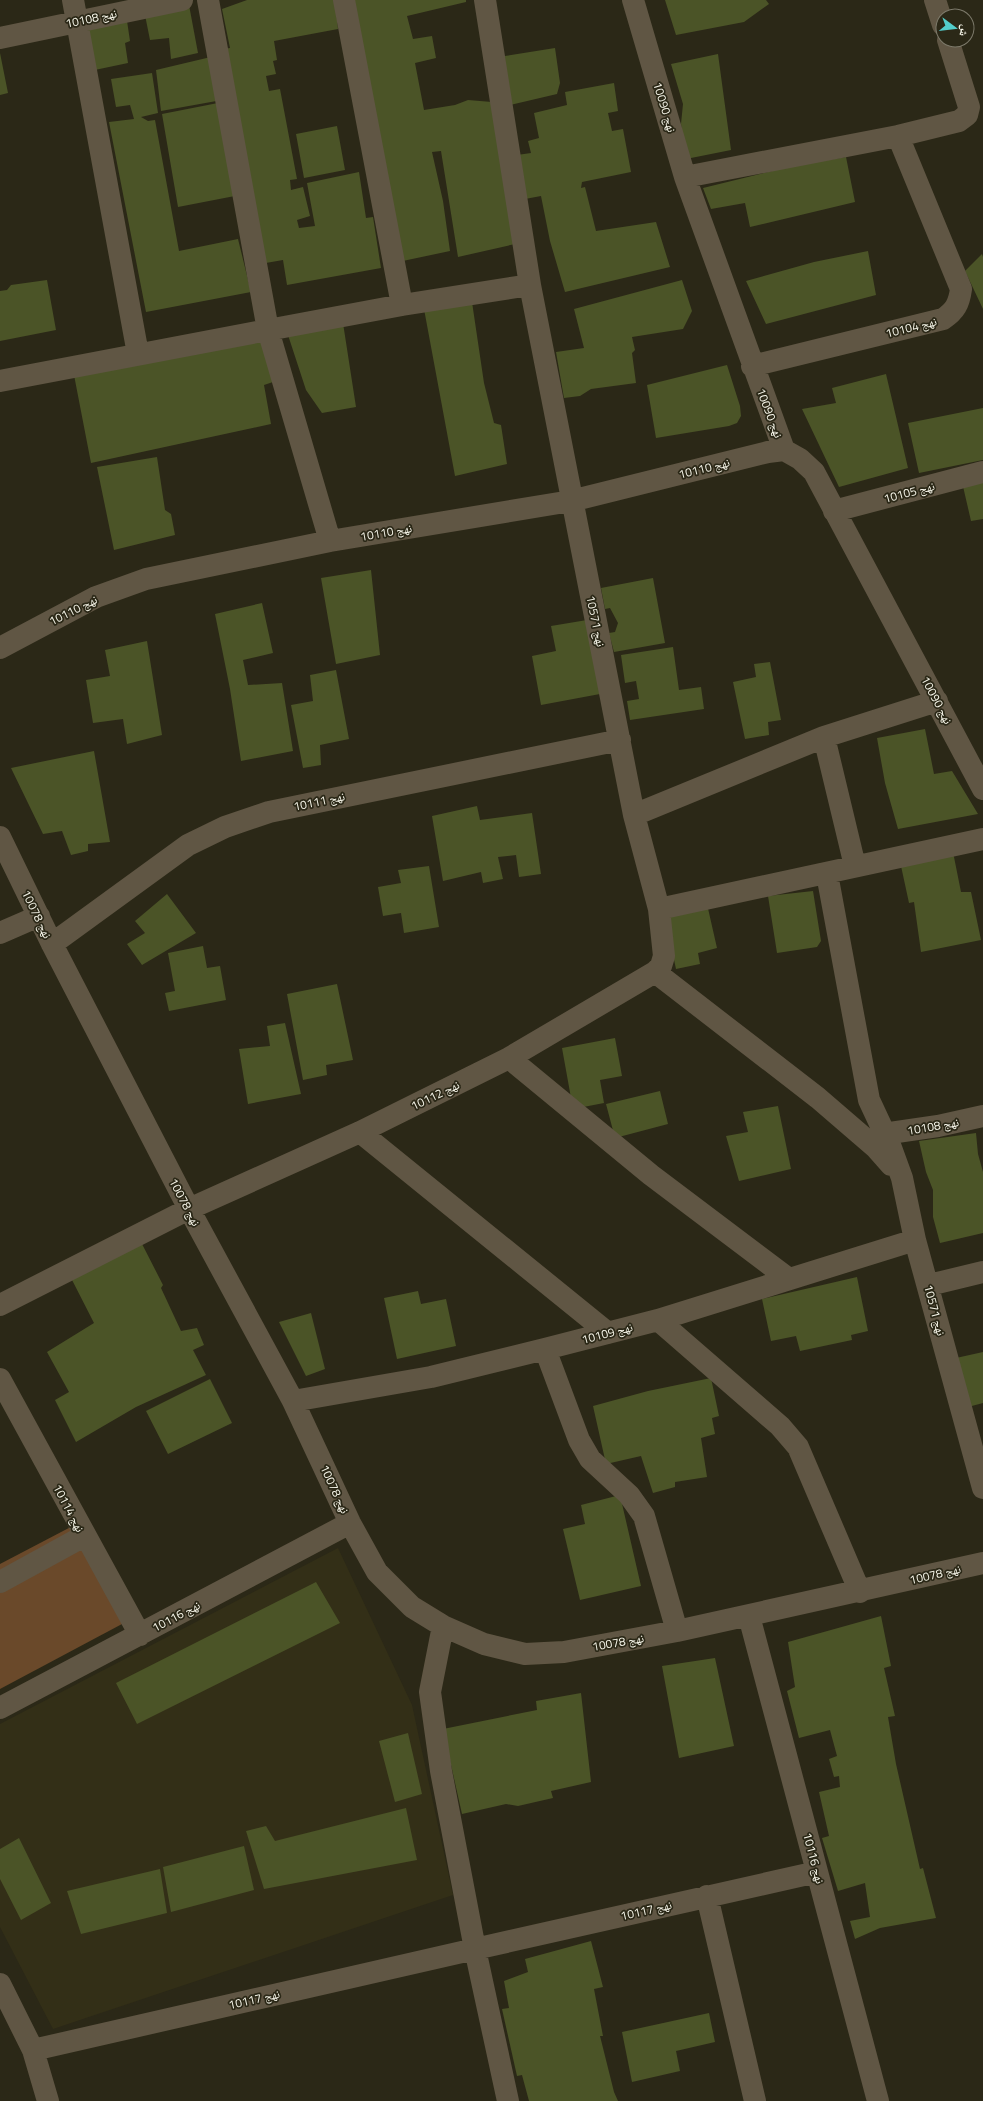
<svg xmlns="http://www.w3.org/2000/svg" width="983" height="2101" font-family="'Titillium Web','Noto Naskh Arabic',sans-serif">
  <rect width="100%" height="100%" fill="#2b2817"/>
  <!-- built -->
  <path fill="#332f17" d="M338,1548l74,157 41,190 -400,134 -53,-102v-203z"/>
  <!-- green -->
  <path fill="#6a492a" d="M86,1519l51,97 -137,73v-125z"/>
  <!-- building -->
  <path fill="#4b5427" d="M247,0h88l3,29 -64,12 3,19 -4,1 3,13 -10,2 3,15 11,-2 17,90 -7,1 1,10 12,-3 7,29 -13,4 2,8 16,-2 -8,-43 52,-11 7,46 7,-1 8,51 -94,17 -4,-25 -23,4 -37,-215 7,-1 -8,-39z
    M348,0h118v2l-59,14 6,23 19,-3 4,22 -21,5 9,47 31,-5 13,-5 24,2 23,142 -57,13 -17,-106 -9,1 11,49 7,50 -52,11z
    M665,0h101l3,4 -25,18 -68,13z
    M189,5l9,48 -27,6 -2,-21 -19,2 -5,-25z
    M126,14l4,27 -5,2 3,20 -38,8 -3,-49z
    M555,48l5,35 -3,11 -51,12 -1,-50z
    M0,53l8,40 -8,2z
    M718,54l13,96 -45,9 -5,-35 2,-20 -12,-40z
    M215,56l7,44 -61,11 -5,-41z
    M152,73l6,40 -17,4 7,4 7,-1 24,131 59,-12 13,53 -105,20 -37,-190 25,-3 -4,-14 -14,2 -5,-28z
    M614,83l4,28 -10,2 4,18 11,-2 8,43 -49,10 -1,6 4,-1 11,44 60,-9 14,45 -105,25 -15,-51 -9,-45 -16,3 -8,-44 14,-2 -3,-12 11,-3 -5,-25 33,-8 -2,-13z
    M223,102l17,93 -62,12 -16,-93z
    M337,126l8,44 -41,8 -8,-44z
    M846,157l9,45 -105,25 -5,-24 -34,6 -8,-21 89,-22z
    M868,251l8,44 -110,29 -20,-43 68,-19z
    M982,254l1,3v52l-18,-38z
    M47,280l9,50 -56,11v-50l7,-1 4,-5z
    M682,280l10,31 -9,18 -51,8 3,13 -3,3 4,30 -45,6 -11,7 -16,2 -8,-46 28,-4 -10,-39z
    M472,302l12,81 10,40 7,2 6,39 -52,12 -31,-167z
    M343,323l13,84 -34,6 -16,-23 -18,-55z
    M268,340l8,41 -12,4 7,39 -180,39 -17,-88z
    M727,365l13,41 1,10 -4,7 -8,3 -73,12 -9,-53z
    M886,374l22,94 -69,19 -37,-78 34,-6 -4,-15z
    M983,408v52l-64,13 -11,-50z
    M157,457l8,53 6,4 4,21 -61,15 -17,-83z
    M983,477v42l-12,2 -9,-39z
    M371,570l9,85 -44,9 -15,-86z
    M653,578l12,65 -51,9 -5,-19 6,-1 3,-9 -8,-15 -5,1 -4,-21z
    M262,603l11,50 -30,7 5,25 34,-2 11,68 -52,10 -11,-72 -15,-75z
    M587,620l13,74 -59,11 -9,-49 24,-5 -5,-25z
    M147,641l15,94 -35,9 -4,-25 -30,4 -7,-43 24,-4 -5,-26z
    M673,647l6,43 22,-3 3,22 -74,11 -3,-19 12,-2 -3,-18 -11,2 -4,-28z
    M770,662l11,58 -13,2 1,13 -24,4 -12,-57 23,-5 -2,-13z
    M336,670l13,69 -29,6 1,20 -18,3 -12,-63 22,-4 -3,-26z
    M925,729l9,45 18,-3 26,43 -80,15 -13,-46 -8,-45z
    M94,751l16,91 -22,2v7l-17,4 -9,-24 -19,3 -32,-66z
    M477,806l3,14 52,-7 9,61 -22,3 -3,-22 -18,2 5,22 -20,4 -2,-11 -38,9 -11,-65z
    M953,852l8,40h10l10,48 -60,12 -7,-50 -5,1 -8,-37z
    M429,866l10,61 -35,6 -3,-20 -18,3 -5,-29 23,-4 -3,-13z
    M813,891l8,50 -4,6 -40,6 -9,-57z
    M167,894l29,39 -54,32 -15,-21 18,-11 -10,-12z
    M707,904l10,44 -19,5 2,11 -24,5 -12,-56z
    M203,946l4,22 13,-2 6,34 -57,11 -4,-18 10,-2 -7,-38z
    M337,984l16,76 -27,5 1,10 -24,5 -16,-86z
    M285,1023l16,71 -53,10 -9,-55 31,-3 -3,-20z
    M615,1038l7,38 -22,4 4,23 -31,6 -11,-61z
    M660,1091l8,33 -53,14 -9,-34z
    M778,1106l13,63 -52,12 -13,-45 22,-4 -5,-20z
    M976,1133l2,21 5,18v61l-43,10 -7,-26v-27l-7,-18 -7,-31z
    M140,1240l23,45 -2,3 20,43 16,-3 7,17 -11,5 13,25 -70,32 -60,35 -21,-42 14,-8 -22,-40 47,-29 -24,-47z
    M857,1277l11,54 -17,4 1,5 -52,11 -4,-15 -25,5 -9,-42z
    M418,1291l3,13 25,-5 10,47 -59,13 -13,-61z
    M311,1313l14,56 -19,7 -27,-54z
    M983,1352v51l-15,4 -12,-49z
    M711,1378l8,38 -7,2 3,16 -14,4 6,39 -32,5v5l-22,6 -12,-37 -35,8 -13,-58 55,-15z
    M210,1379l22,44 -64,31 -22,-43z
    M620,1495l21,91 -61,14 -17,-71 22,-5 -4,-19z
    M316,1582l24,41 -203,101 -21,-41z
    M881,1616l10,50 -7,2 11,48 -7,1 8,47 24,105 3,-1 13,50 -56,10 -25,11 -5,-18 20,-4 -5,-34 -27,8 -16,-53 7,-2 -10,-44 21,-5 -1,-11 -5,1 -5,-18 8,-3 -7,-26 -31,8 -12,-47 8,-4 -7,-45z
    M715,1658l19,88 -55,12 -17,-92z
    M581,1693l10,89 -40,9 2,7 -35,8 -12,-2 -44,10 -19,-85 94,-19 -1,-9z
    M408,1733l14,61 -27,8 -16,-61z
    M406,1808l11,52 -153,29 -18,-58 20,-5 9,15z
    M19,1838l32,65 -30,17 -21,-41v-30z
    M244,1846l10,44 -83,22 -8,-45z
    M160,1869l7,44 -86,21 -14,-43z
    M591,1941l12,46 -9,2 9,47h-3l14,56 4,9h-89l-7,-26 -5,1 -15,-67 7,-1 -5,-27 24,-9 -3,-13z
    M709,2013l6,29 -39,9 4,20 -48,11 -10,-50z"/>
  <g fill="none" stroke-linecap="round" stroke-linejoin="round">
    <!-- minor -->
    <path stroke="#605644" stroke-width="22" d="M73,0l65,354
      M208,0l60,330 134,-25 128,-20
      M344,0l58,305
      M633,0l52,177 99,273 16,9 14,13 169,317
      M935,0l8,25
      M0,38l182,-38
      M685,177l213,-41 61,-15 8,-6 2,-8 -21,-67
      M752,366l191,-47c12,-8 16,-15 18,-30l-63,-153
      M0,381l268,-51 62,211
      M834,511l149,-39
      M0,648l96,-51 50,-18 184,-38 241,-40 197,-49 16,-2
      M824,737l31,129
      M634,815l190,-78 113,-36
      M0,837l52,107 137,265 104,192 57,122 27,49 35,35 31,19 41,18 41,10 39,-2 113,-21 306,-68
      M827,874l42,226 21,45 12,33 13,62 68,248
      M659,909l324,-70
      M0,933l39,-17
      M52,944l136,-99 37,-18 44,-15 351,-72
      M655,972l163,126 58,50 15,17
      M509,1058l142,117 138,104
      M360,1132l248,201
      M883,1134l55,-8 45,-10
      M929,1285l54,-13
      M0,1305l189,-96 171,-77 149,-74 146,-86 6,-6 3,-10 -5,-47 -25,-94 -104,-530 -45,-285
      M658,1320l122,106 18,21 62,145
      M545,1349l34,91 11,19 39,36 15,21 33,115
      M0,1379l140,256
      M293,1401l138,-24 114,-28 113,-29 257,-80
      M0,1582l84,-46
      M749,1616l129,485
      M0,1708l350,-185
      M707,1896l48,205
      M0,1984l33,66
      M48,2101l-15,-51 442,-101 -34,-178 -11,-79 13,-66
      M508,2101l-33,-152 342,-77"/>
  </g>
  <g text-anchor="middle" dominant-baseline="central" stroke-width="3.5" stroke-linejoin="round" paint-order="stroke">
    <!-- street labels -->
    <g font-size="12" fill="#f7f6ea" stroke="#2b2817">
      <text transform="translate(91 18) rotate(-12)">نهج 10108</text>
      <text transform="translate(665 107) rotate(73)">نهج 10090</text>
      <text transform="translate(911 327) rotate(-14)">نهج 10104</text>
      <text transform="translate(770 413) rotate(69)">نهج 10090</text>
      <text transform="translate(704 468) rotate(-14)">نهج 10110</text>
      <text transform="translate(909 492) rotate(-15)">نهج 10105</text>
      <text transform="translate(386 532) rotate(-10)">نهج 10110</text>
      <text transform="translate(73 610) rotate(-27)">نهج 10110</text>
      <text transform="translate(596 621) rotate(78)">نهج 10571</text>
      <text transform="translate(937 700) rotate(62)">نهج 10090</text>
      <text transform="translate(319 801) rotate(-12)">نهج 10111</text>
      <text transform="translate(37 914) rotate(64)">نهج 10078</text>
      <text transform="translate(435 1095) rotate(-26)">نهج 10112</text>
      <text transform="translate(933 1126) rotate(-10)">نهج 10108</text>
      <text transform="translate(185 1202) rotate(62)">نهج 10078</text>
      <text transform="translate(935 1310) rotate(75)">نهج 10571</text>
      <text transform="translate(607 1333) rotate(-15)">نهج 10109</text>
      <text transform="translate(335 1489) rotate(65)">نهج 10078</text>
      <text transform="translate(69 1508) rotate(62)">نهج 10114</text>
      <text transform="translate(935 1574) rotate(-13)">نهج 10078</text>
      <text transform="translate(176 1616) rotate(-28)">نهج 10116</text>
      <text transform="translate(618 1642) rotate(-10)">نهج 10078</text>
      <text transform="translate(814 1858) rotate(75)">نهج 10116</text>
      <text transform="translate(646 1910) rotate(-13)">نهج 10117</text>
      <text transform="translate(254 1999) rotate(-13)">نهج 10117</text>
    </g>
  </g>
  <!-- north arrow -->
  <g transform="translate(955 28) rotate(105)"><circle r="19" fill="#2b2817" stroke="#7d7a6b"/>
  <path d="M0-3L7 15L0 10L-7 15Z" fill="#53cdcb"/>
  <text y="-6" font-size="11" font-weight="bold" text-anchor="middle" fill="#f7f6ea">ش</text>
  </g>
</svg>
